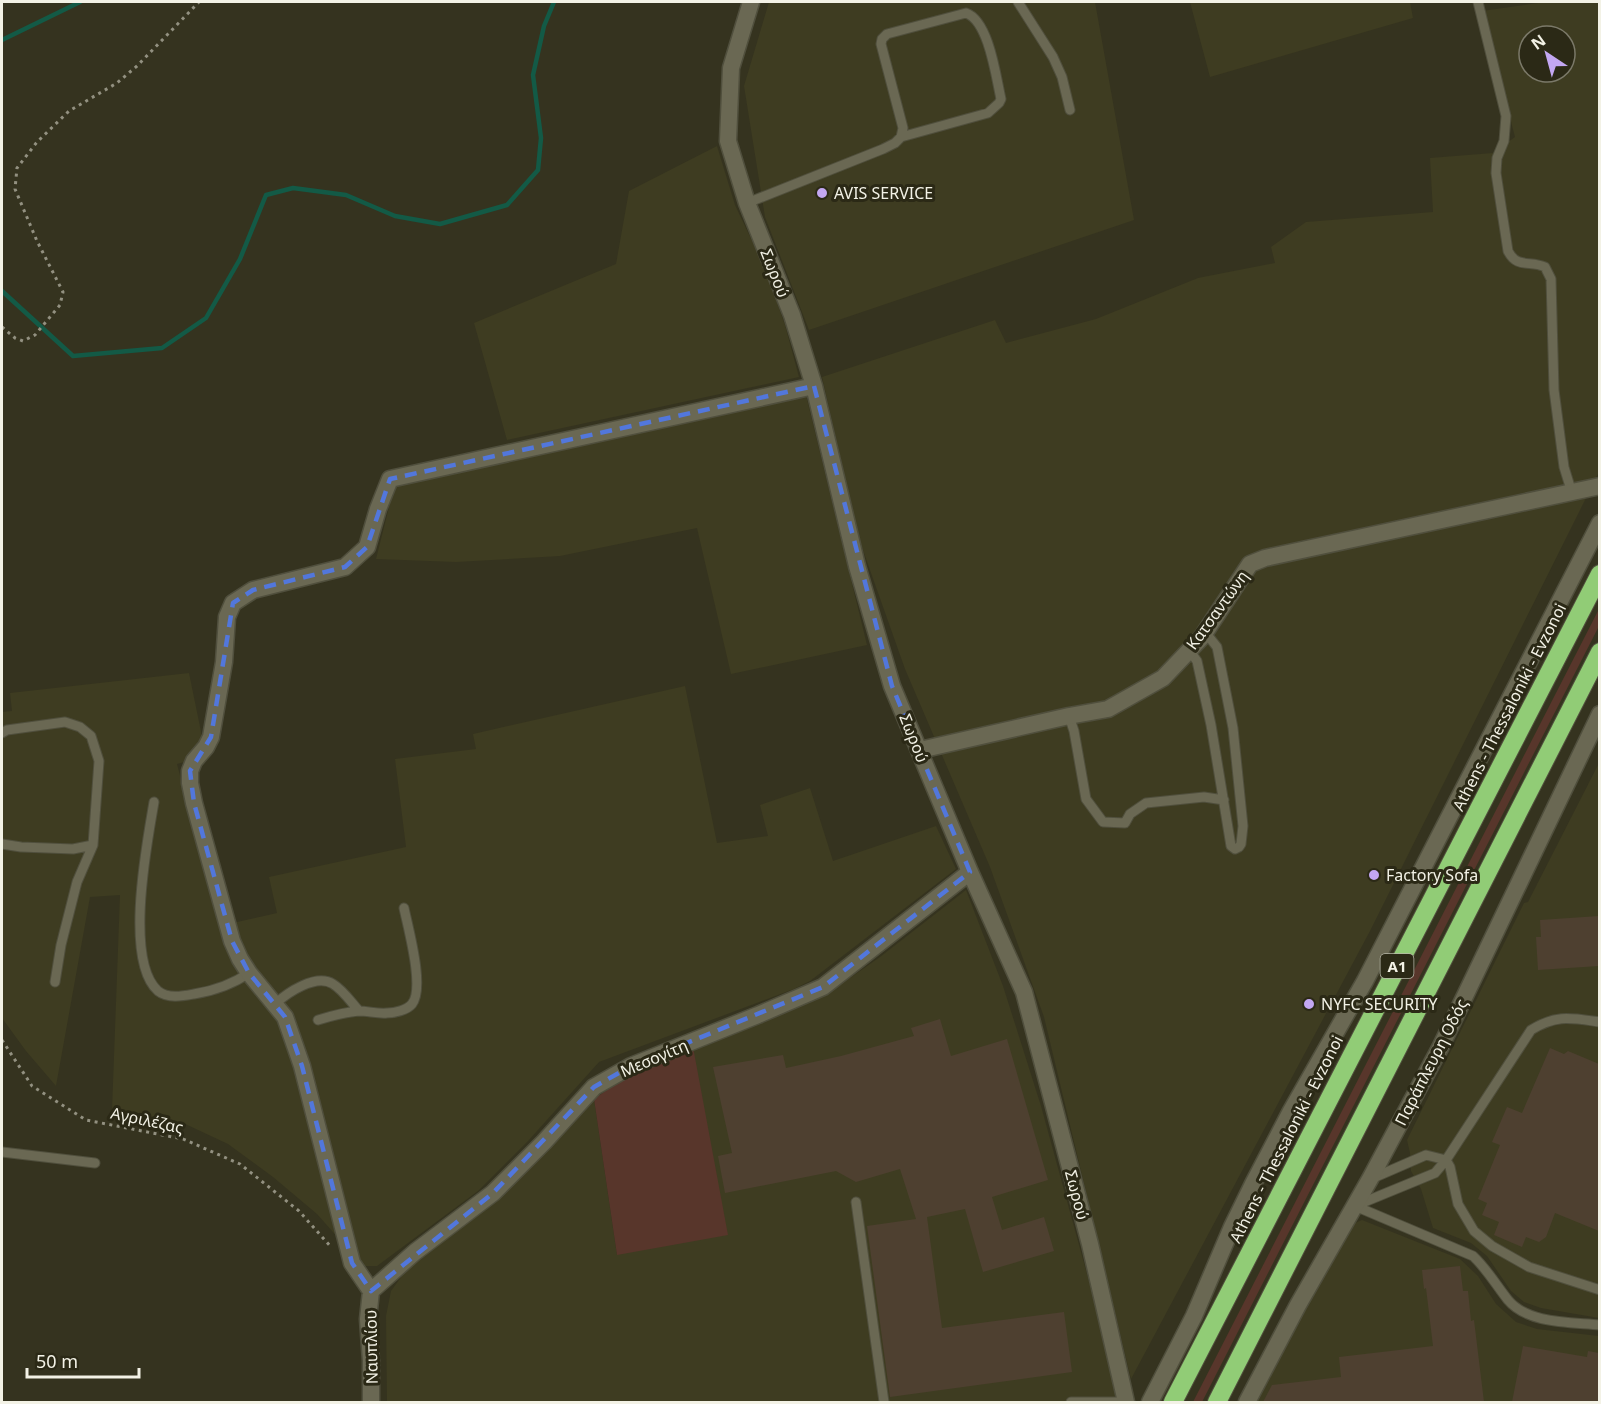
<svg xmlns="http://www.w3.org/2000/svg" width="1601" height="1404" font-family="'Noto Sans',sans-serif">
  <rect width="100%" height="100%" fill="#35331f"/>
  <!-- built -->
  <path fill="#3e3c21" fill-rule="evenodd" d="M769,2h326l39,218 -325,110 -44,-113 -21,-131z
    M1190,2h220l3,16 -203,59z
    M1545,2h54v470l-229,459 -239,448 -87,-362 -54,-150 -85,-198 -46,-130 -37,-162 173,-57 11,23 90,-24 102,-41 77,-15 -4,-16 35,-25 127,-10 -3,-54 63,-5 22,-16 -33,-126zM1529,36h36v36h-36z
    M717,146l18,59 29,61 21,59 14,52 -292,63 -33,-117 142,-59 13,-73z
    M806,395l61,250 -136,29 -34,-146 -137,28 -104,6 -80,-3 19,-76z
    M189,673l17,83 -29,8 16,61 31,100 53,-12 -8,-36 137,-30 -11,-88 81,-10 -3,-15 212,-48 32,157 51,-7 -8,-31 50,-17 23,73 103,-35 20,43 -146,112 -16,8 -195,73 -71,79 -50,50 -101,75h-14l-46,-52 -44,-37 -45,-33 -47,-22 -69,-12 8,-215 -30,2 -34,189 -30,-35 -24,-33v-306l10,-1 -2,-18z
    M1599,763v555l-58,-10 -17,-6 -13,-11 -24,-35 -16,-13 -38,-15 -12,-39 -10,-18 -1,-18 -3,-13 117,-237 4,-1z
    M966,890l37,96 38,120 81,296h-735l-1,-86 5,-25 16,-22 84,-64 103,-106 23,156 76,-208 82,-32 62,-28 43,-30z
    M1362,1220l98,39 18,17 18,28 20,18 21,7 62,7v66h-344l45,-88 55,-91z"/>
  <!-- green -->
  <path fill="#58362b" d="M1599,609v17l-397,776h-9z
    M693,1047l35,188 -111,20 -23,-156 33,-23z"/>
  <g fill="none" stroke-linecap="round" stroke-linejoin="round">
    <!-- stream -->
    <path stroke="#135a46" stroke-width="4.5" d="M2,40l78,-38
      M2,291l71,65 89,-8 44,-30 34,-59 26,-64 27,-7 53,7 49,21 45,8 67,-19 31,-35 3,-32 -8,-63 11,-49 10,-24"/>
  </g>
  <!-- building -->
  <path fill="#4e4030" d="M1599,916v50l-61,4 -2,-33h5l-1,-17z
    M940,1019l11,37 56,-17 41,141 -56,17 10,33 42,-13 10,34 -71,21 -18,-63 -38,8 15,111 122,-16 8,60 -182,25 -23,-171 49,-7 -16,-50 -44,13 -20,-11 -111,22 -7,-37 14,-3 -19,-86 70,-12 3,13 55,-12 73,-20 -3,-8z
    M1550,1048l14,6 4,-3 31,13v167l-44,-18 -9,24 -7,5 -13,-5 -4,10 -28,-12 5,-13 -17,-7 5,-12 -9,-4 22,-54 -8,-3 15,-35 15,6z
    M1460,1266l3,25h5l3,30 3,-1 10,82h-221l9,-17 69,-8 -2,-20 94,-11 -7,-58 -2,1 -2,-19z
    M1523,1346l64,11 1,-6 11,2v49h-87z"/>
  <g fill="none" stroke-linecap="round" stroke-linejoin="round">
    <!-- service casing -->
    <g stroke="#504f3d" stroke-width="11">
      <path id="service" d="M1018,2l35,55 9,20 8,33
        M1478,2l28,114 -2,25 -7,17 -1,15 12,78c9,18 22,9 37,16l6,12 3,111 10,77 8,26
        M747,203l136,-54 12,-6 6,-6 87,-24 11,-10 2,-4c-5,-22 -12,-78 -35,-86l-79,21 -5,5 -1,5 22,84 -2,9
        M1189,650l8,11 14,64 20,121 4,3 4,-2 2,-3 2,-18 -10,-98 -16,-81 -12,-15
        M1069,716l5,15 12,68 17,23 22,1 5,-9 16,-11 58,-6 20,3
        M2,733l5,-3 58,-8 15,5 11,9 8,25 -6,84 -16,37 -16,63 -6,37
        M154,802c-7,41 -30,159 4,189 10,8 25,5 36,3 19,-3 39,-10 55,-21
        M2,844l19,3 52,2 20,-4
        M275,1004c12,-11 41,-31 58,-20 10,6 18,18 26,27
        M318,1020c13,-4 27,-8 41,-9 9,0 19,3 28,2 8,0 20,-3 25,-9 13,-16 -4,-76 -8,-96
        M2,1152l93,11
        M1446,1160l4,7 8,37 16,27 18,15 37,21 71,23
        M1373,1178l53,-23 20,5
        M856,1202l28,200
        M1357,1205l78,-32 11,-13 85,-130c26,-16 40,-12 69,-8
        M1355,1206l118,50c14,13 23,29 35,44 20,24 62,22 92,25
        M1071,1402h55"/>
    </g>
    <!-- minor casing -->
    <g stroke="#504f3d" stroke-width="19">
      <path id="minor" d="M751,2l-20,66 -3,73 19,62 45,112 22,71 43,180 35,120 78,186 54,120 66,252 36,158
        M920,750l149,-34 39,-7 55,-31 39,-41 48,-73 15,-6 335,-72
        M371,1291l-19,-28 -50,-197 -17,-49 -36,-44 -9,-14 -8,-18 -38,-138 -4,-20v-12l4,-10 12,-14 5,-10 13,-75 3,-45 6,-14 20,-13 92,-23 22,-20 11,-38 12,-30 424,-93
        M371,1291l44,-39 78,-59 51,-51 50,-55 37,-21 127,-51 65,-28 147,-115
        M371,1291l-3,28 3,42v41"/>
    </g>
    <!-- tertiary casing -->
    <g stroke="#504f3d" stroke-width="19">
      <path id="tertiary" d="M1150,1402l44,-86 38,-89 21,-43 38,-73 74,-130 235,-458
        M1247,1402l51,-97 72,-126 70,-131 160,-334"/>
    </g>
    <!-- motorway casing -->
    <g stroke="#504f3d" stroke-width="20">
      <path id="motorway" d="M1173,1402l427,-828
        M1217,1402l383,-750"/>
    </g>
    <!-- path -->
    <path stroke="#939181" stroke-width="3" stroke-dasharray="3 4.5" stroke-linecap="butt" d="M2,327l13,11 8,3 12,-6 25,-30 3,-13 -26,-51 -22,-52 2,-21 20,-26 32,-31 48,-28 20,-17 62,-64
      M2,1040l30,46 54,34 97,19 57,25 59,47 32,36"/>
    <!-- service -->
    <use href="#service" stroke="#6a6853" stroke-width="9"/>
    <!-- minor -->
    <use href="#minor" stroke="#6a6853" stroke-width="16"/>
    <!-- tertiary -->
    <use href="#tertiary" stroke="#6a6853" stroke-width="16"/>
    <!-- motorway -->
    <use href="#motorway" stroke="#91cc76" stroke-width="18"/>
  </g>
  <!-- marked area -->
  <path fill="none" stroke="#5277dc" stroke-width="4.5" stroke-dasharray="12 8" stroke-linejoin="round" d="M814,386l78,300 78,186 -147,115 -192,79 -37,21 -101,106 -122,98 -19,-28 -50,-197 -17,-49 -36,-44 -17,-32 -38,-138 -4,-32 21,-34 22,-134 20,-13 92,-23 22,-20 23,-68z"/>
  <!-- markers -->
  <g fill="#c3a7f2" stroke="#2b2916" stroke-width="2">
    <circle cx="822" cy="193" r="6"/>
    <circle cx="1374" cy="875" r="6"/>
    <circle cx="1309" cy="1004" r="6"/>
  </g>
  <g text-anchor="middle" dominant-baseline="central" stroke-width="6" stroke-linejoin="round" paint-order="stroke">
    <!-- shield labels -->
    <rect fill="#2b2916" stroke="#b7b6a8" stroke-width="1.5" x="1380.5" y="954" width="33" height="24" rx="4.5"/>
    <g font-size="15" font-weight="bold" fill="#f3f2e6">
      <text x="1397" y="966">Α1</text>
    </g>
    <!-- poi labels -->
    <g font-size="16" fill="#f3f2e6" stroke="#2b2916" text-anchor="start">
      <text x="834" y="193">AVIS SERVICE</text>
      <text x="1386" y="875">Factory Sofa</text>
      <text x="1321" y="1004">NYFC SECURITY</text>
    </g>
    <!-- street labels -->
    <g font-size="16" fill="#f3f2e6" stroke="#2b2916">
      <text transform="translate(775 273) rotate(68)">Σωρού</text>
      <text transform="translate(1217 610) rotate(-54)">Κατσαντώνη</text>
      <text transform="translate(1509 707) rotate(-63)">Athens - Thessaloniki - Evzonoi</text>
      <text transform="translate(914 738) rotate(68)">Σωρού</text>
      <text transform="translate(654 1058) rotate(-23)">Μεσογίτη</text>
      <text transform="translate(1431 1062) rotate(-63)">Παράπλευρη Οδός</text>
      <text transform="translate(147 1120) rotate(12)">Αγριλέζας</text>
      <text transform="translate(1286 1139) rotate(-63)">Athens - Thessaloniki - Evzonoi</text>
      <text transform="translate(1077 1195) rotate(75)">Σωρού</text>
      <text transform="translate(371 1347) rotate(-91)">Ναυπλίου</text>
    </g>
  </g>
  <!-- border -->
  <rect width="1601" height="1404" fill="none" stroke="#f3f2e6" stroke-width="6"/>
  <!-- north arrow -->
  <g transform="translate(1547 54) rotate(324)"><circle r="28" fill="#2b2916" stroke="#7b7969" stroke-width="1.5"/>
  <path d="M0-4.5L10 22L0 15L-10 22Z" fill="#c3a7f2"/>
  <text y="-9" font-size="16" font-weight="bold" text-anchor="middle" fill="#f3f2e6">N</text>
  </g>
  <!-- scale -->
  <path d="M27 1368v9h112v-9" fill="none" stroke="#f3f2e6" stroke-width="3"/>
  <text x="36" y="1368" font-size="18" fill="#f3f2e6" stroke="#2b2916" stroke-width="4.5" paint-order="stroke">50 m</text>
</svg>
